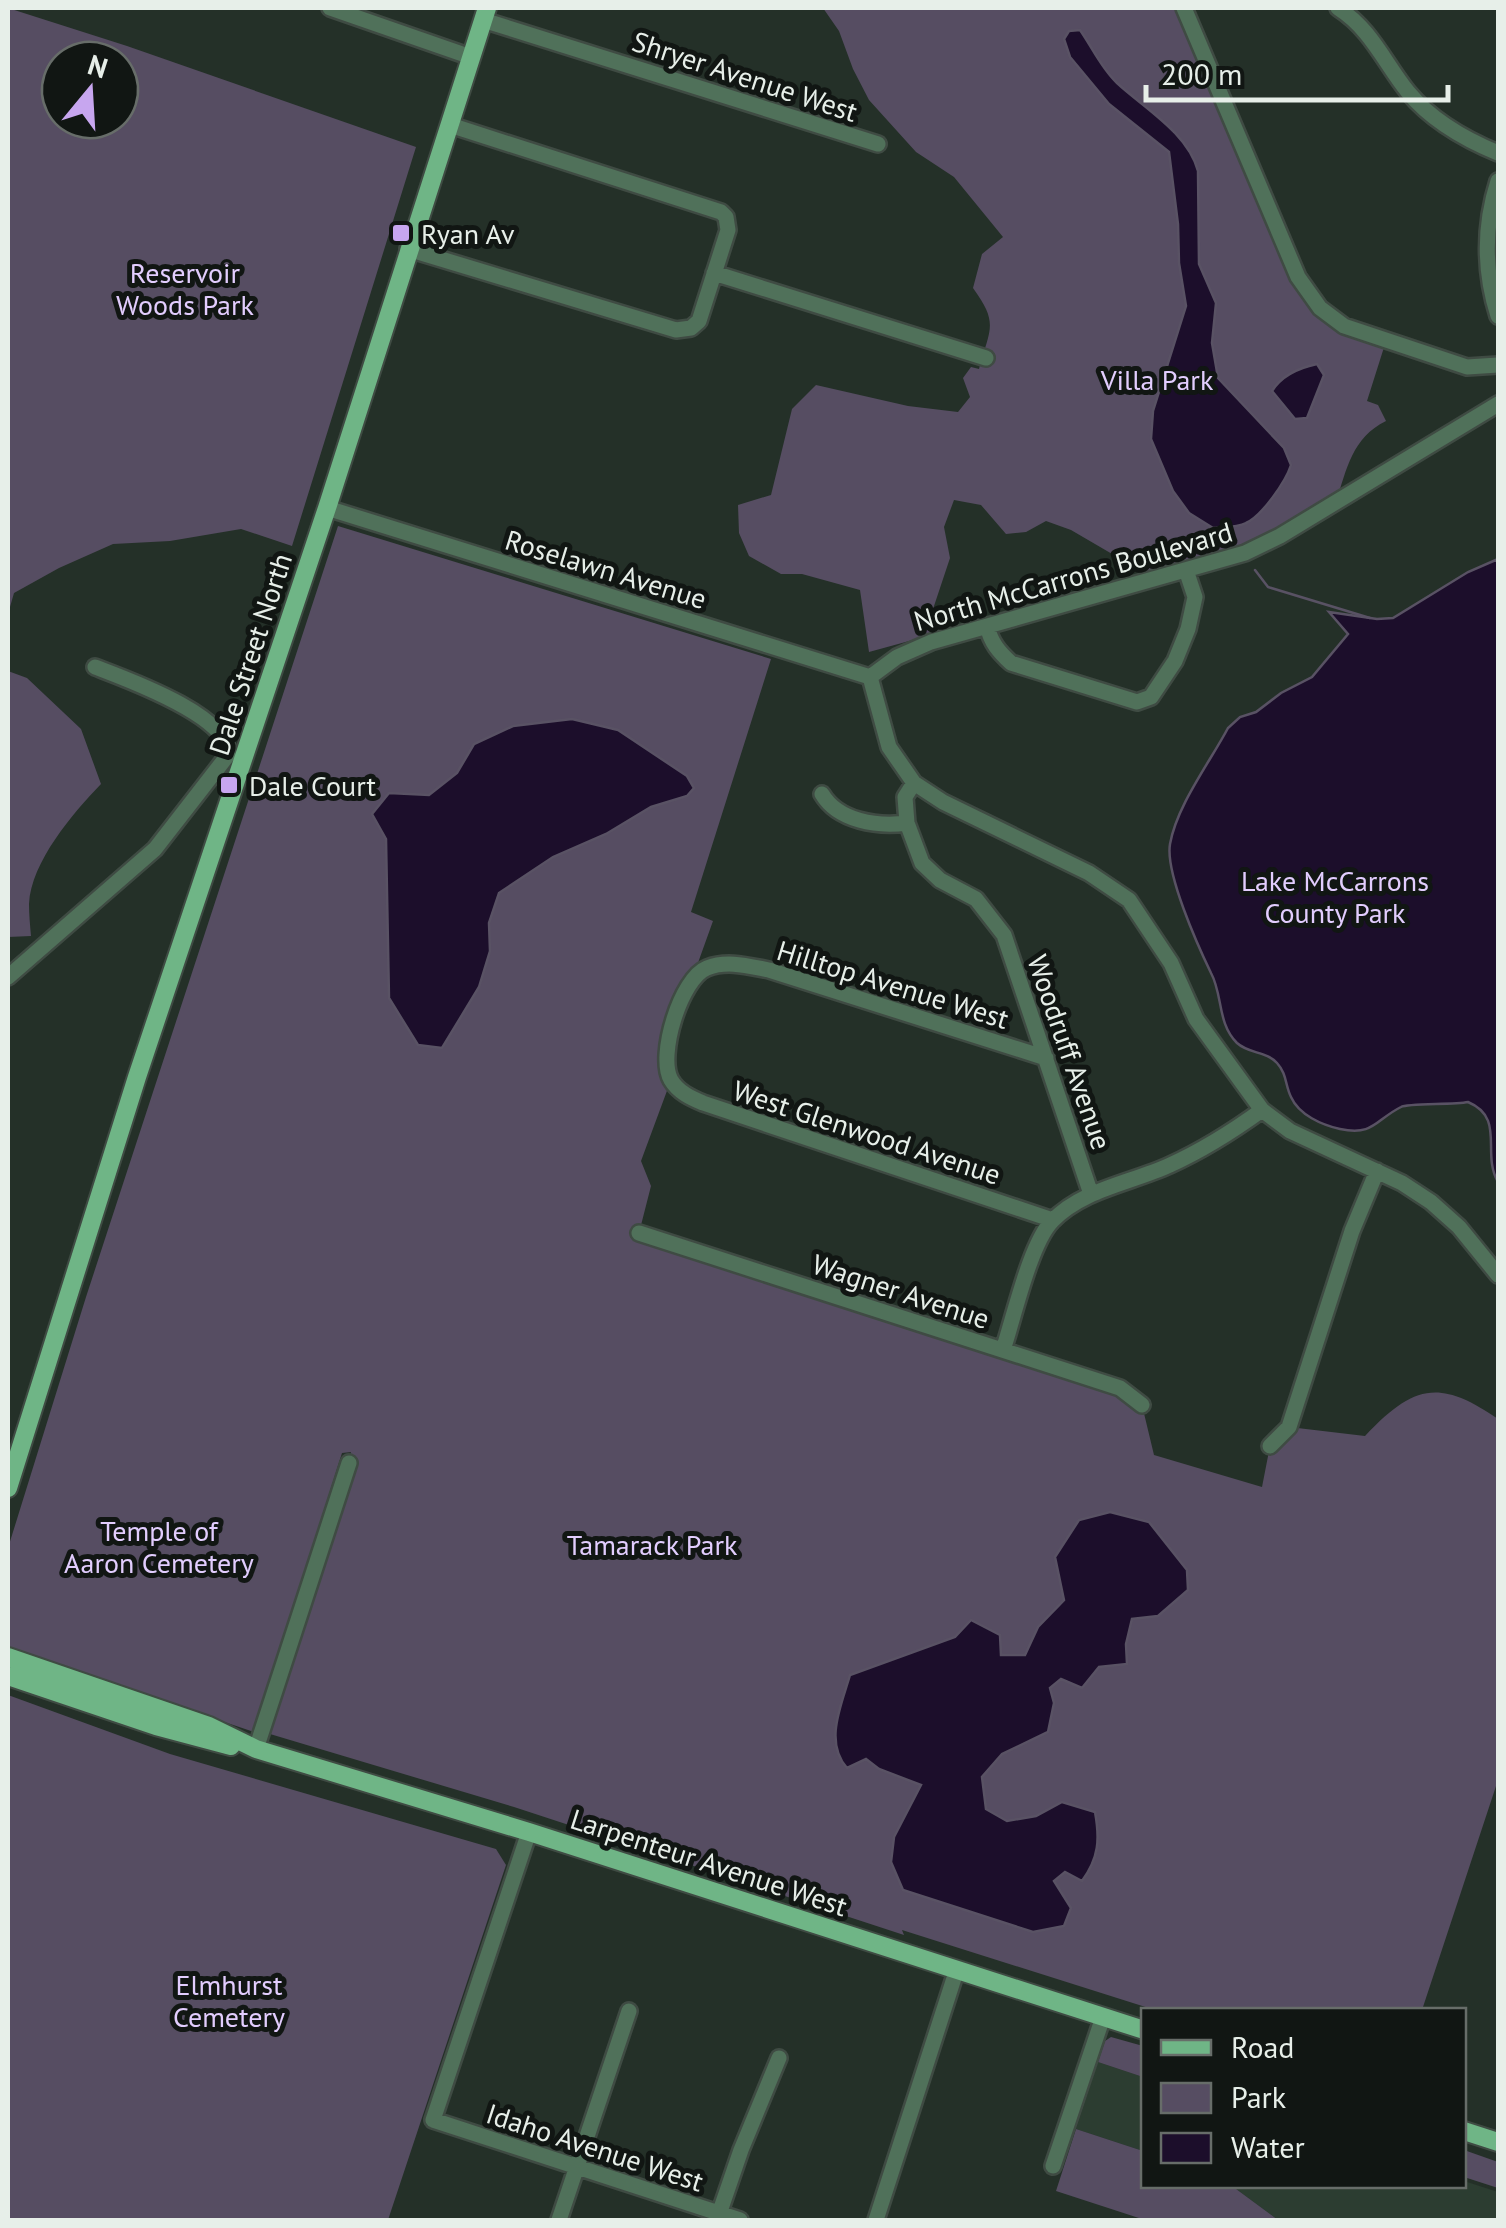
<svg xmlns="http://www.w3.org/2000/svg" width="1506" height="2228" font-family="'PT Sans',sans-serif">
  <rect width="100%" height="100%" fill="#243028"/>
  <!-- built -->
  <path fill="#2c3d31" d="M1098,2062l45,15v74l-67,-22z
    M1464,2181l34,11v28h-220l-46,-34h232z"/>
  <!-- green -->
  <path fill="#564d62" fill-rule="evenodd" d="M8,8l119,38 289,101 -124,399 -51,-17 -71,12 -57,3 -54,24 -45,25 -6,21zM60,60h60v60h-60z
    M823,8h361l136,300 66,33 -19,60 11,4 8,16c-34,17 -39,47 -50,81l-56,34 -125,43 -84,-49 -25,-9 -20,11 -20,2 -25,-29 -27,-5 -10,27 6,31 -19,57v20l-62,17 -9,-62 -58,-16h-21l-32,-18 -10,-23 -1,-28 33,-10 21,-86 24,-24 92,21 50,6 12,-15 -7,-19 8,-11 8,2c11,-41 20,-45 -6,-81l9,-34 21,-17 -49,-60 -38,-25 -47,-52 -16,-31 -14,-38z
    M338,526l433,133 -80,253 22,9 -47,131 5,28 -30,81 10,25 -12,47 481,155 22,17 12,50 108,32 8,-41 19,-19 76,9c48,-51 74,-58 133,-17v361l-76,230h-267l-253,-80 2,5 -390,-128 -244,-73 81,-282 -9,1 -88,279 -246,-83v-101l78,-251z
    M8,671l19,7 54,51 20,55c-28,29 -70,78 -72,120 0,10 1,21 2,32l-23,1z
    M8,1695l162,59 326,95 10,16 -118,355h-380z
    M1111,2037l32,9v31l-45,-15 7,-21z
    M1076,2129l67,22 1,35h88l46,34h-133l-89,-29z
    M1464,2150l34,12v26l-34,-11z"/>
  <!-- water -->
  <path fill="#1c0e2b" stroke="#595264" stroke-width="2.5" d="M1080,30c12,17 21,38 37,53 27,25 71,50 81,88l1,93 17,39 -4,40 6,35 66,70 7,17c-5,16 -29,51 -45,58 -9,5 -23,4 -33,5l-24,-15 -16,-22 -22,-52 2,-28 33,-105 -7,-43 -1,-39 -9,-72 -60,-48 -39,-47 -6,-18 5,-8z
    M1317,364l7,11 -17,43 -12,1 -23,-28c10,-16 26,-23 45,-27z
    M1498,559v623c-17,-29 8,-64 -30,-80 -15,3 -60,1 -67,5 -26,13 -27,29 -61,22 -18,-4 -41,-14 -49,-32 -6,-12 -4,-23 -14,-34 -11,-12 -28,-9 -40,-20 -20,-20 -14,-48 -26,-70 -13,-27 -46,-100 -41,-129 7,-39 40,-82 58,-116l12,-11 16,-5 25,-19 31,-16 36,-43 -19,-22 48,7 16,-1 75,-46z
    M572,719l46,11 69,46 7,12 -7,8 -36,11 -45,27 -53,23 -54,36 -10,30 1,28 -11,36 -37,61 -24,-3 -29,-47 -3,-159 -14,-25 17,-21 40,2 28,-22 17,-29 39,-18z
    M1110,1512l39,10 38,48 1,20 -30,26 -26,3 -6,25 1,20 -28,3 -17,21 -21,-9 -11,9 4,15 -6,29 -46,22 -20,23 4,32 21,12 29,-5 26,-14 33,10c5,27 4,46 -13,69l-17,-9 -11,9 17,27 -7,18 -31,6 -130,-42 -12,-28 3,-25 27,-52 -42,-16 -13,-10 -19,9c-23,-26 -6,-62 3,-93l105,-38 16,-17 29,15 1,20h24l13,-28 26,-27 -9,-43 24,-37z"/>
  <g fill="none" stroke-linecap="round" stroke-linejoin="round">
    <!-- stream -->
    <path stroke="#595264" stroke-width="2.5" d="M1224,528l10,13
      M1255,570l13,17 102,31"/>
    <!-- minor casing -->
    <g stroke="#3f4b43" stroke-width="20">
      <path id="minor" d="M330,8l141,49
        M1184,8l114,269 22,31 24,18 123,41 31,-2
        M1338,8c33,21 46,54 70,84 24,29 56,47 90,61
        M483,20l395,124
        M1498,181c-14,44 -14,91 0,135
        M408,249l268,81 15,-2 8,-7 29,-91 -2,-13 -5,-5 -271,-87
        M714,273l272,85
        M327,508l543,169
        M987,626c4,17 12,26 24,37l126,39 14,-5 24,-36 13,-32 7,-32 -9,-27
        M870,677l19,70 25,36 29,19 146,71 40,27 42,63 25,56 66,91 28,21 112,52 29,19 28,25 39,48
        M870,677l27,-20 34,-15 314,-89 35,-17 218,-132
        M914,783l-9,14 2,26 15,40 18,17 36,19 28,36 87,259
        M822,794c16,27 55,33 85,29
        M8,977l147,-128 73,-94c3,-39 -102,-76 -133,-88
        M1046,1058l-277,-88c-21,-4 -42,-10 -62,-2 -26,10 -50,88 -36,112 7,12 20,18 32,23l350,117
        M639,1233l481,155 22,17
        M1003,1350c11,-33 27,-106 49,-129 31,-32 79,-38 118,-56 33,-15 63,-34 92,-55
        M1270,1446l19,-19 63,-196 25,-60
        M256,1749l93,-286
        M529,1832l-96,288 307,100
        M1053,2166l50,-149
        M559,2220l70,-209
        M717,2220l24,-70 38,-92
        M876,2220l80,-248"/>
    </g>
    <!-- major casing -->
    <g stroke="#3f4b43" stroke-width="22">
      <path id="major" d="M8,1488l129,-411 190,-569 160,-500
        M8,1657l201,69 47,23 273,83 615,198
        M8,1676l148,50 75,20
        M1464,2131l34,11"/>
    </g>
    <!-- minor -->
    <use href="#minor" stroke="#50715a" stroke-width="15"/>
    <!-- major -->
    <use href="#major" stroke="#6fb586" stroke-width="18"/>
  </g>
  <!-- markers -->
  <g fill="#c7a6ef" stroke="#111613" stroke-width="4">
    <rect x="391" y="223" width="20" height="20" rx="5"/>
    <rect x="219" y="775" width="20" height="20" rx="5"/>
  </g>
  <g text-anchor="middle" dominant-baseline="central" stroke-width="10" stroke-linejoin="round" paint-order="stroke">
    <!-- street labels -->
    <g font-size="28" fill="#e7efe9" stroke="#111613">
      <text transform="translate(745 76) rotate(18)">Shryer Avenue West</text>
      <text transform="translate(606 569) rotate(17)">Roselawn Avenue</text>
      <text transform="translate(1073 576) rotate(-16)">North McCarrons Boulevard</text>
      <text transform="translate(250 654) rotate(-72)">Dale Street North</text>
      <text transform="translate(893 984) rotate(17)">Hilltop Avenue West</text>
      <text transform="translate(1070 1052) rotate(71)">Woodruff Avenue</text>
      <text transform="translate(867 1132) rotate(18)">West Glenwood Avenue</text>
      <text transform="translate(901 1291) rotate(18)">Wagner Avenue</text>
      <text transform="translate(709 1862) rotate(18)">Larpenteur Avenue West</text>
      <text transform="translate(595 2147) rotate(18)">Idaho Avenue West</text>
    </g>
    <!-- poi labels -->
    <g font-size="28" fill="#e7efe9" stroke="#111613" text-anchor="start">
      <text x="421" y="233">Ryan Av</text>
      <text x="249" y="785">Dale Court</text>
    </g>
    <!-- park labels -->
    <g font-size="28" fill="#e2cdfe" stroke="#111613">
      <text x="185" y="272">Reservoir<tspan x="185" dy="32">Woods Park</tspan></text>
      <text x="1157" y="379">Villa Park</text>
      <text x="1335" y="880">Lake McCarrons<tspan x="1335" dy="32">County Park</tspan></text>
      <text x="159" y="1530">Temple of<tspan x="159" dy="32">Aaron Cemetery</tspan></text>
      <text x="652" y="1544">Tamarack Park</text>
      <text x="229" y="1984">Elmhurst<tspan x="229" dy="32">Cemetery</tspan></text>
    </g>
  </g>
  <!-- border -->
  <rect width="1506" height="2228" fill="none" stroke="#e7efe9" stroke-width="20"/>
  <!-- legend -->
  <rect x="1141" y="2008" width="325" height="180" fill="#111613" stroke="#676d69" stroke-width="2.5"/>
  <rect x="1161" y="2040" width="50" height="15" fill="#6fb586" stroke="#676d69" stroke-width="2.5"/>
  <text x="1231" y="2058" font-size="30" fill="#e7efe9">Road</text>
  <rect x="1161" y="2083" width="50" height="30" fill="#564d62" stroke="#676d69" stroke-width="2.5"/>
  <text x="1231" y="2108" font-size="30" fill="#e7efe9">Park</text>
  <rect x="1161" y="2133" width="50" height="30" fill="#1c0e2b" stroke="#676d69" stroke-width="2.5"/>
  <text x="1231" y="2158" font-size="30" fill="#e7efe9">Water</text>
  <!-- north arrow -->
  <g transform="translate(90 90) rotate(18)"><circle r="48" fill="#111613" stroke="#676d69" stroke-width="2.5"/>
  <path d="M0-8L18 38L0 25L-18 38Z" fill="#c7a6ef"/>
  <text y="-15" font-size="28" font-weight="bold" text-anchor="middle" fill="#e7efe9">N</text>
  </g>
  <!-- scale -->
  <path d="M1146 85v15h302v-15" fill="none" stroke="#e7efe9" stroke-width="5"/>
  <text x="1161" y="85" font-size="30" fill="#e7efe9" stroke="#111613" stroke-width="8" paint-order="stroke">200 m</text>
</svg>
